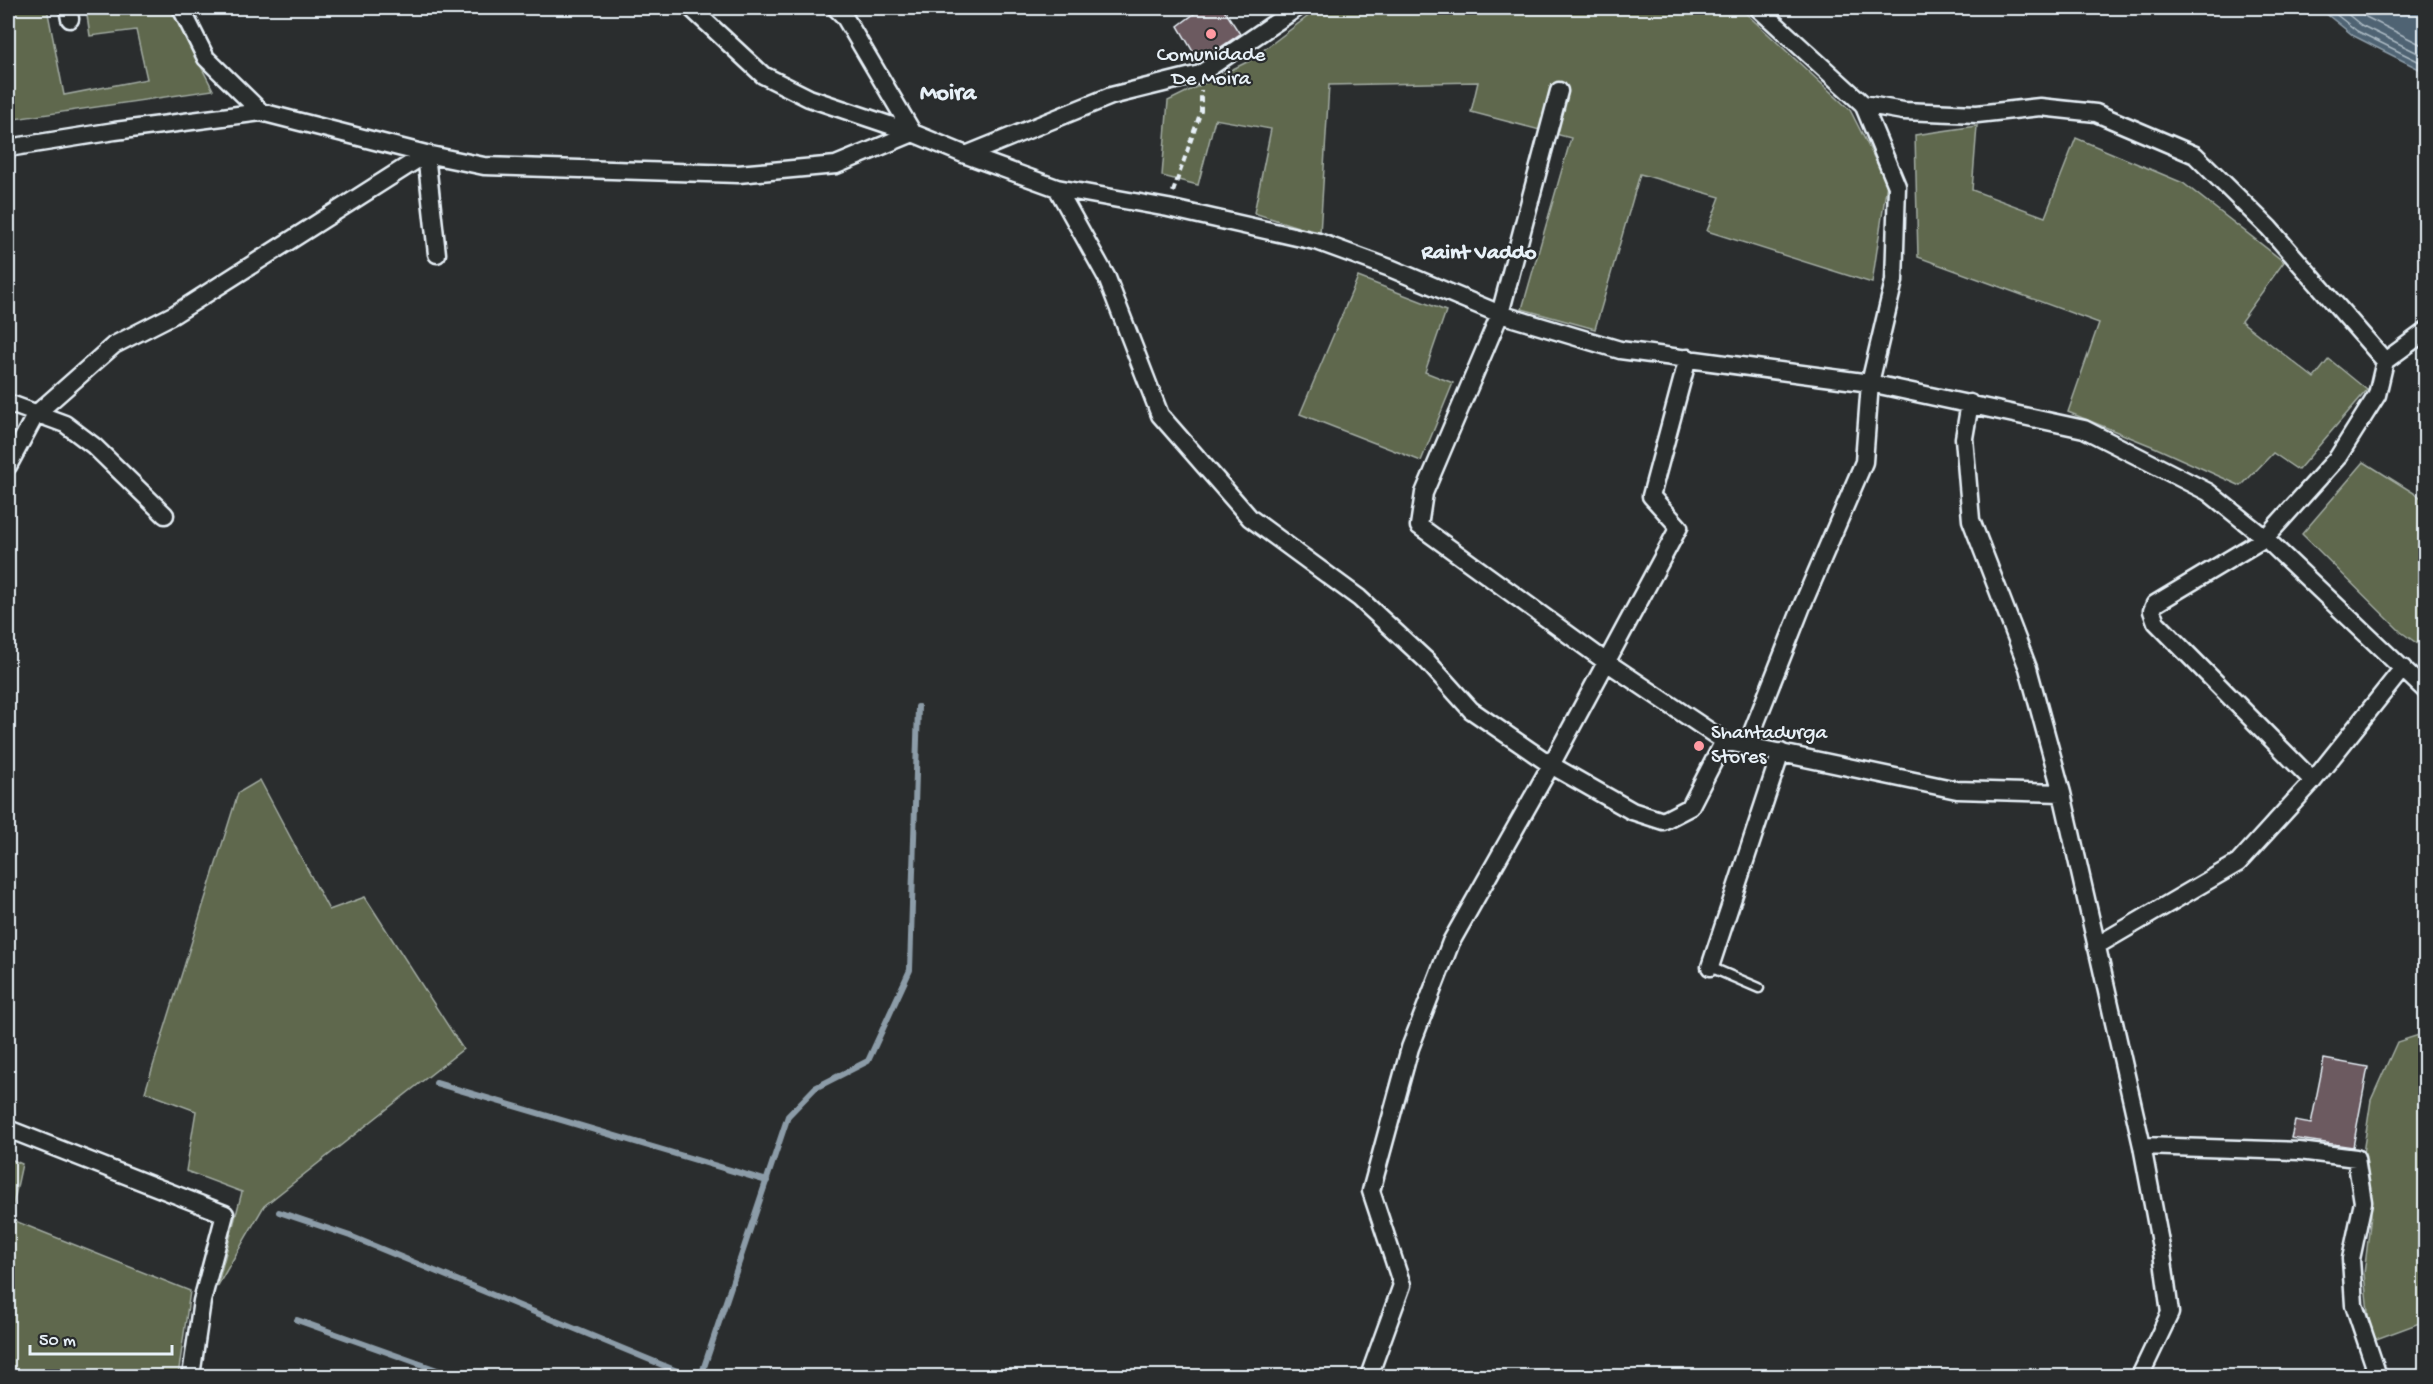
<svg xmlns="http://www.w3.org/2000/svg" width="2433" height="1384" font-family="'Gochi Hand',sans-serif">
  <rect width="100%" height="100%" fill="#2a2d2e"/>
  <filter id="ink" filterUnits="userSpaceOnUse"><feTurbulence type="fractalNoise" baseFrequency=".0167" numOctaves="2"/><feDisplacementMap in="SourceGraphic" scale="12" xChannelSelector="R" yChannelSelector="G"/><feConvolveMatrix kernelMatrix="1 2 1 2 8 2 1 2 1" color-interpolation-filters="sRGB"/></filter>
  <g filter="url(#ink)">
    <!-- green -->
    <path fill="#5e674e" stroke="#a3aca3" stroke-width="1.5" d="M8,8h39l17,87 83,-16 -11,-49 -46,6 -4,-28h85l42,82 -205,30z
      M1319,8h421l110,102 37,73 -15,100 -165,-52 13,-34 -80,-23 -45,155 -73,-20 49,-171 -100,-26 7,-30 -149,3 -9,149 -66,-21 17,-84 -56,-10 -17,66 -36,-9 6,-75 81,-40z
      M1977,126l-5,64 73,27 31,-79 107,45 101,79 -43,59 73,57 15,-19 38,31 -69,80 -25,-17 -32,33 -87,-39 -86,-35 31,-89 -181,-66 -3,-122z
      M1358,277l88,34 -21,61 28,11 -32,78 -121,-47z
      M2364,462l61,38v149l-24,-17 -99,-98z
      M260,780l69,130 36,-13 98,152 -199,157 -47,81 25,-95 -56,-21 10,-60 -51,-19 93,-299z
      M2425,1033v288l-54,20 -7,-67 7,-59 -8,-62 8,-53 26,-58z
      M8,1158l14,6 -12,55 180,72 -12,85h-170z"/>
    <!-- water -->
    <path fill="#4f6473" stroke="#8c9ca8" stroke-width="1.5" d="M2319,8h106v64l-71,-36z"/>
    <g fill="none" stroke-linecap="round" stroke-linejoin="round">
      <!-- shore -->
      <path stroke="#abb9c3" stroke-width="1.5" d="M2328,8l29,23 69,34
        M2340,8l21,17 65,32
        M2354,8l12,9 60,30"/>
      <!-- stream -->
      <path stroke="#8c9ca8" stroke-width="6" d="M436,1083l331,98
        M279,1212l71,24 339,140
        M297,1320l157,56
        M701,1376l87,-260 27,-28 53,-27 42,-91 8,-263"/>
    </g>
    <!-- building -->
    <path fill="#6c5a61" stroke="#e8f1f8" stroke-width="1.5" d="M1202,8h21l17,26 -41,28 -21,-36z
      M2324,1059l44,8 -15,80 -62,-9 4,-17 16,3z"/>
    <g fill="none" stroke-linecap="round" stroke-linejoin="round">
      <!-- lane casing -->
      <g stroke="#e8f1f8" stroke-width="13">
        <path id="lane" d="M1710,967l49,21"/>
      </g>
      <!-- street casing -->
      <g stroke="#e8f1f8" stroke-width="21">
        <path id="street" d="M68,8l2,11
          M181,8l25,50 55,54
          M691,8l72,67 46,23 104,35
          M836,8l8,8 69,117
          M1559,91l-59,223 -76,179 -5,33 186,135 119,80 233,49 105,3
          M1863,104l40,7 74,3 63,-7 56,6 99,42 74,73 116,133
          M8,148l107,-17 146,-19 165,42 58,12 254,8 98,-9 77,-32 53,22 91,33 111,20 151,34 71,26 110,46 120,36 250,33 214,46 124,63 57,46 161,153
          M966,155l145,-59 89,-22 97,-66
          M1057,188l50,90 53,137 90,103 109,80 68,63 44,49 80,55 81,46 31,10 27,-14 34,-66
          M8,403l57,21 29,22 71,69
          M1970,403l-6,35 7,82 57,148 34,125 80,353 20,107 8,60 -30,63
          M8,466l28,-52 78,-69 59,-30 253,-161 11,100
          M1747,745l55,-139 62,-144 6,-79 24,-102 3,-95 -34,-82 -105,-96
          M2313,781l-157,-159 -4,-11 3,-7 110,-66 73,-81 39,-62 8,-34 41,-30
          M2096,946l142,-83 75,-82 90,-113
          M1710,967l71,-215
          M8,1129l217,85 -23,87 -11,75
          M2142,1146l157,5 57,7 7,44 -12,57 3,46 24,71
          M1369,1376l33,-91 -31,-94 39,-143 41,-106 100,-177 128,-238 -28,-31 37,-138"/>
      </g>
      <!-- path -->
      <path stroke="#e8f1f8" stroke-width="4" stroke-dasharray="6 4.5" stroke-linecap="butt" d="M1487,9v-1
        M1173,192l28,-81v-21"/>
      <!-- lane -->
      <use href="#lane" stroke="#2a2d2e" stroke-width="8"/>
      <!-- street -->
      <use href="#street" stroke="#2a2d2e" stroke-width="16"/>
    </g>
  </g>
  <!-- markers -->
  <g fill="#ff9aa2" stroke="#2a2d2e" stroke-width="2">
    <circle cx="1211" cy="34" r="6"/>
    <circle cx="1699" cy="746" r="6"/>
  </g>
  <g text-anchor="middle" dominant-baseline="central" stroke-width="4.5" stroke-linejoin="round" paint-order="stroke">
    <!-- poi labels -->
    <g font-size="21" fill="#e8f1f8" stroke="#2a2d2e">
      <text x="1211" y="56">Comunidade<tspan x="1211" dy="24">De Moira</tspan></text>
      <text x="1711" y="734" text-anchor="start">Shantadurga<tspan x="1711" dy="24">Stores</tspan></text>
    </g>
    <!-- neighbourhood labels -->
    <g font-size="22" font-weight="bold" fill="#e8f1f8" stroke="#2a2d2e">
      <text x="1479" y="254">Raint Vaddo</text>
    </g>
    <!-- quarter labels -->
    <g font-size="24" font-weight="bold" fill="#e8f1f8" stroke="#2a2d2e">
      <text x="948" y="94">Moira</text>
    </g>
  </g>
  <!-- margin -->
  <rect width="2433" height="1384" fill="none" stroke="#2a2d2e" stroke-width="30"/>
  <rect x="15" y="15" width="2403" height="1354" fill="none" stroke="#e8f1f8" stroke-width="2" filter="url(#ink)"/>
  <!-- scale -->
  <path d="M30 1345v9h142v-9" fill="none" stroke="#e8f1f8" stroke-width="3"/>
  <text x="39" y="1345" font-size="18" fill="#e8f1f8" stroke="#2a2d2e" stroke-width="4.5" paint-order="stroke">50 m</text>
</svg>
